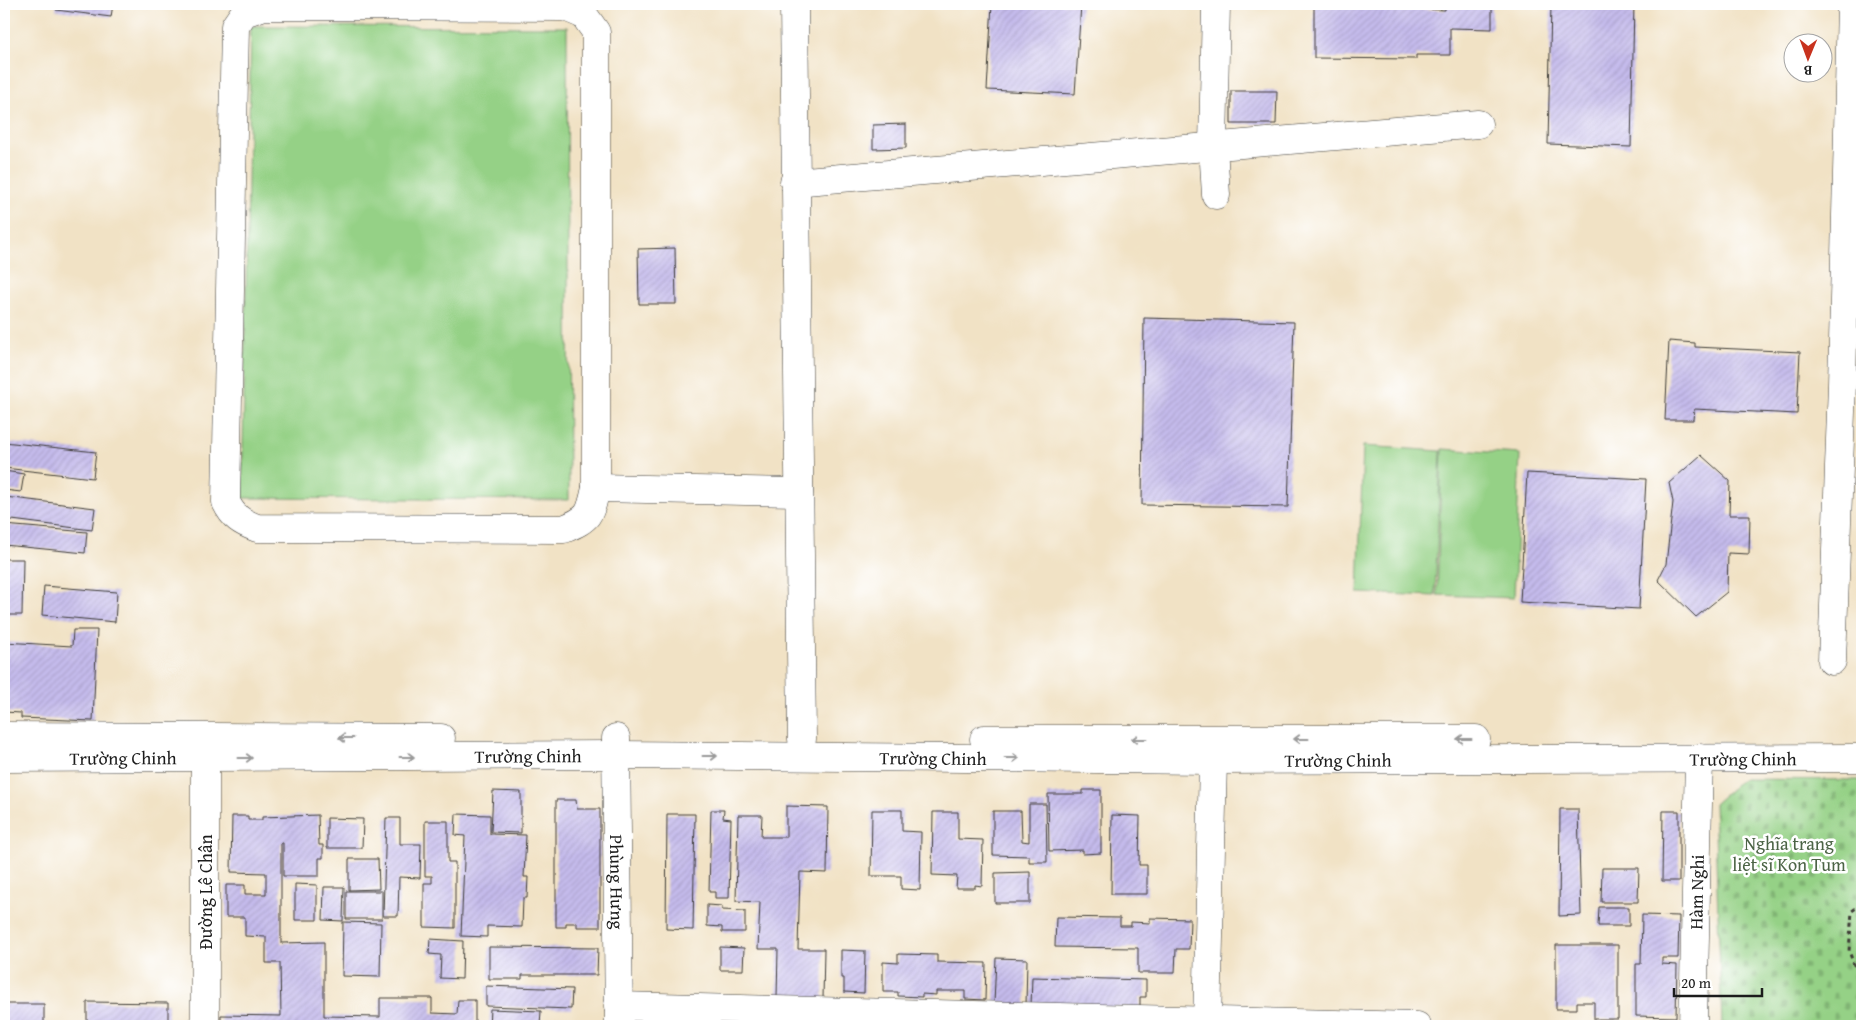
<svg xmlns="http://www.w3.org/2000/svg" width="1866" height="1030" font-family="'Gentium Book Plus',serif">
  <defs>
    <pattern id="cemetery-stones" width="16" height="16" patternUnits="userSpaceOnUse" patternTransform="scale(1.25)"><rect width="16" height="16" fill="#95d186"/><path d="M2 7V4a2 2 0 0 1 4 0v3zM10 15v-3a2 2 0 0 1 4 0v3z" fill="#80b373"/></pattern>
    <pattern id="building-hatch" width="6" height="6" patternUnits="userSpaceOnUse" patternTransform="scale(1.25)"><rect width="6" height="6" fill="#c5bbec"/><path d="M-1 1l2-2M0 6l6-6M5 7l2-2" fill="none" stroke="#a9a0ca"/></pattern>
  </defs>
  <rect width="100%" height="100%" fill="#fff"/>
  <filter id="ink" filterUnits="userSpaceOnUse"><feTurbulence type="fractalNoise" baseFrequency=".02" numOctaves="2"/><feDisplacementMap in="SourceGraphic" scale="10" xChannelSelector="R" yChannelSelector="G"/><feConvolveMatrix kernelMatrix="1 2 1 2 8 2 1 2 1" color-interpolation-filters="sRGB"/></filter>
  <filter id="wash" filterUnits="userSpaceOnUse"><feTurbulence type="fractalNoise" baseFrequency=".0096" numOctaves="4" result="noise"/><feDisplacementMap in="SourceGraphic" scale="20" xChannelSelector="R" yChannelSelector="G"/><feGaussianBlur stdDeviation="1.12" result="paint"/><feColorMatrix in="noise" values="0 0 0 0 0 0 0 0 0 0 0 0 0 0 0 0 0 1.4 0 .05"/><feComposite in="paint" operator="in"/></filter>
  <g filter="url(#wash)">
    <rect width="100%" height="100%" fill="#f1e2c5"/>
    <!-- grass -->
    <path fill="#95d186" stroke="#587651" d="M251,26l316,1 2,473 -327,-2z
      M1363,446l78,5 -6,145 -77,-3z
      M1442,449l78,5 -6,144 -77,-3z"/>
    <!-- cemetery -->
    <path fill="url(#cemetery-stones)" stroke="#587651" d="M1742,779l120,1v246h-140l-8,-222z"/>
    <g id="blocks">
      <!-- building -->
      <path fill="url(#building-hatch)" d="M57,4h56l-2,13 -55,-7z
        M992,4h89l-6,90 -88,-4z
        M1314,4h103v5l28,1v-6h47v25l-42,-1v27h-34v4l-102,-1z
        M1551,4h83l-3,143 -83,-3z
        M1231,91h46l-1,33h-45z
        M906,124v24l-33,1v-24z
        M675,248l1,56h-37l-1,-55z
        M1144,318l150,4 -6,185 -146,-2z
        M1669,341l26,2v4l105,5 -3,62 -103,-5 -1,11h-28z
        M4,442l92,10 -3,26 -89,-10z
        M1701,455l29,26 -1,34h21l-1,39 -21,-1 -1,39 -31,25 -38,-37 8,-16 7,-62 -4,-19z
        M4,471l20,3 -3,18 -17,-2z
        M1527,473l119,6 -7,130 -119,-7z
        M5,497l90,11 -3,22 -88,-11z
        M4,525l83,7 -2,21 -81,-8z
        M4,559h19l-1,56h-18z
        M44,586l73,6 -2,30 -73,-7z
        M73,630h24l-4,91 -72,-3v-5l-17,-1v-70l68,4z
        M1083,790h18v63l-18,1v-4l-34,1 -1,-57h35z
        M493,791l28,1v41l-30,-1z
        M556,800h20l1,9h23v118h-23v-4h-11v4h-10z
        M1029,804h17l1,58h-18v-6l-36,-1v-44h28l1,30 7,1z
        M786,806l42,1 -1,66 -27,-1 -2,77h26l-1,50 -46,-1 1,-49h-20l2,-47 -24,-1 2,-86h24l-1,22h25z
        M1560,809h18l3,106 -22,1z
        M711,810h13l-1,8 8,1 -2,79h-14v-6h-6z
        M872,810h30v21l19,1 -1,58 -19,-1v-13h-30z
        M1663,811h16v70h-17z
        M933,812h25v27l25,1 -1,46 -7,-1v3h-19l1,-12 -25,-1z
        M456,814l34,1v19l36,1 -2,42h4l-1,21h-4l-1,29 -35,-1v11l-26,-1 4,-100 -10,-1z
        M667,814h28l-2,116 -27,-1z
        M318,815l1,30h4v13h-4v18h-36v-33h-2v100l43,-1v74l56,1v-19h52v15l25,1 1,-14h17v26h-254v-11l60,1 -1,-53h-14v-26l-21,-1v-19h-19v-32h19v9h21v-21l-35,-1 1,-56h16v4h14v-3z
        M1112,815l28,1 -1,49h8v29h-36z
        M327,818l36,1 -1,29h-35z
        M386,818h14v26h21l-1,34 -21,-1 -1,39h-15z
        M425,821h23v41h7v66l-31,-1v-44h8v-7h-7z
        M349,859h29l1,30 -30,1z
        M1602,868h37l-1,34h-37z
        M1030,872v31h-35v-30z
        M295,884l22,1v35h-22z
        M324,887h20l-1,34 -20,-1z
        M346,891h36v28h-36z
        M707,905l15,1v4l23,1v21h-23v-5l-15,-1z
        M1599,907h30v19h-31z
        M1642,915l37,1 -1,42h-16v6l15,1 -1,52 -40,-1v-52h5z
        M1056,917l64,1v8h11v-4l19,1v-5l40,1 -1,30h-13l-1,24h-37v-25l-83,-1z
        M343,922l38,1 -1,54 -38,-1z
        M430,939l33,2 -1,38 -22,-1 1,-23 -12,-1z
        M1556,945h62v74h-24v-17h-17v7h-21z
        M489,947l109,1 -1,27h-75v4h-33z
        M720,947l24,1 -1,22h-23z
        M841,950l24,1 -1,42 -20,-1v-14h-3z
        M898,954l39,1v7l49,1 -1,37 -20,-1v-8h-29v4l-14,-1v3l-24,-1v-4h-15v-30l15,1z
        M996,958l31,1 -1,46 -32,-1z
        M1032,977l114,3v17h-6v11l-109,-2z
        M486,986l86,3 -1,20 -85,-3z
        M87,1002l81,1v23h-81z
        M4,1004h40v22h-40z
        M490,1009l51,2 -1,15h-51z"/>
    </g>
  </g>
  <g filter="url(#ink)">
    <use href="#blocks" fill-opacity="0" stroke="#3c3a35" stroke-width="1"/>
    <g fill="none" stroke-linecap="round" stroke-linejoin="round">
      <!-- minor casing -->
      <g stroke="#3c3a35" stroke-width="29">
        <g id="minor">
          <path d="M794,4l8,735"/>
          <path d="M1216,4l-3,142 3,49"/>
          <path d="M264,6l301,1 19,8 12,17v456c-6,27 -6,30 -32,41l-307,-1c-16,-6 -24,-11 -31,-26l9,-476 9,-13z"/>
          <path d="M794,182l684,-58"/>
          <path d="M596,488l203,4"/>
          <path d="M1832,661l10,-277 9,-380"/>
          <path d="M4,736l437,2"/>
          <path id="s1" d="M616,738l3,288"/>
          <path d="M984,739h492"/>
          <path id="s2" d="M4,758l612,-3 597,5 649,-2"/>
          <path d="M618,1006l799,20"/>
          <path d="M205,1026v-268"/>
          <path d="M1207,1026l6,-266"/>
          <path id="s3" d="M1693,1026l6,-268"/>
        </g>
      </g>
      <!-- path -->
      <path stroke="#3c3a35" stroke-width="3" stroke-dasharray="4 4" stroke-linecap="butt" d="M1862,904l-10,7 -3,40 5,14 8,4"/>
      <!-- minor -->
      <use href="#minor" stroke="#fff" stroke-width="28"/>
    </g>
    <!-- one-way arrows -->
    <defs><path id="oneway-shaft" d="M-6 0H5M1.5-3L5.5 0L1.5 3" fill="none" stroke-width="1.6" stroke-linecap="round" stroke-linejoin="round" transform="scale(1.25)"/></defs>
    <g stroke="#999">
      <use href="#oneway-shaft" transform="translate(346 738) rotate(-180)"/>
      <use href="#oneway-shaft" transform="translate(1139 739) rotate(-180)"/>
      <use href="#oneway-shaft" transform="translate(1301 739) rotate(-180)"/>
      <use href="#oneway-shaft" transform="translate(1464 739) rotate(-180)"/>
      <use href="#oneway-shaft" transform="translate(710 756)"/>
      <use href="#oneway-shaft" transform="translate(407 757)"/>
      <use href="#oneway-shaft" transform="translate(245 758)"/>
      <use href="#oneway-shaft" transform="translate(1012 758)"/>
    </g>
  </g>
  <g text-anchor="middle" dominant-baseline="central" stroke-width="5" stroke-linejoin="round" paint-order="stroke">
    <!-- street labels -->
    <g font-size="18" fill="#1c1c1c" stroke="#fff">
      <text stroke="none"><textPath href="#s2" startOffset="524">Trường Chinh</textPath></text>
      <text stroke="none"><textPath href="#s2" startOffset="929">Trường Chinh</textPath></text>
      <text stroke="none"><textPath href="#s2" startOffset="1739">Trường Chinh</textPath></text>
      <text stroke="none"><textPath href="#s2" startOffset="119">Trường Chinh</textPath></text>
      <text stroke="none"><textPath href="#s2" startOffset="1334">Trường Chinh</textPath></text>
      <text stroke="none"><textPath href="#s1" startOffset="144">Phùng Hưng</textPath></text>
      <text transform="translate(205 892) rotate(-90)">Đường Lê Chân</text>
      <text stroke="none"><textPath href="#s3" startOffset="134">Hàm Nghi</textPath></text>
    </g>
    <!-- park labels -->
    <g font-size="18" fill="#4c6446" stroke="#fff">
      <text x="1789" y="843">Nghĩa trang<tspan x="1789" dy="21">liệt sĩ Kon Tum</tspan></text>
    </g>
  </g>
  <!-- margin -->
  <rect width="1866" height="1030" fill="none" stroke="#fff" stroke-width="20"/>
  <!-- north arrow -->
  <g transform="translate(1808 58) rotate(181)"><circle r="24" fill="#ffffff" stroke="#a4a4a4"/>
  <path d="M0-4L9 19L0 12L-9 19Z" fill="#c8321e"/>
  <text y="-8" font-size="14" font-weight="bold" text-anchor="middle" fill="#1c1c1c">B</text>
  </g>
  <!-- scale -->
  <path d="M1674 988v8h88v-8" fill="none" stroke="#1c1c1c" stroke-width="2.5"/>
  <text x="1681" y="988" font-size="15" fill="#1c1c1c" stroke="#ffffff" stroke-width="4" paint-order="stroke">20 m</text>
</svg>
